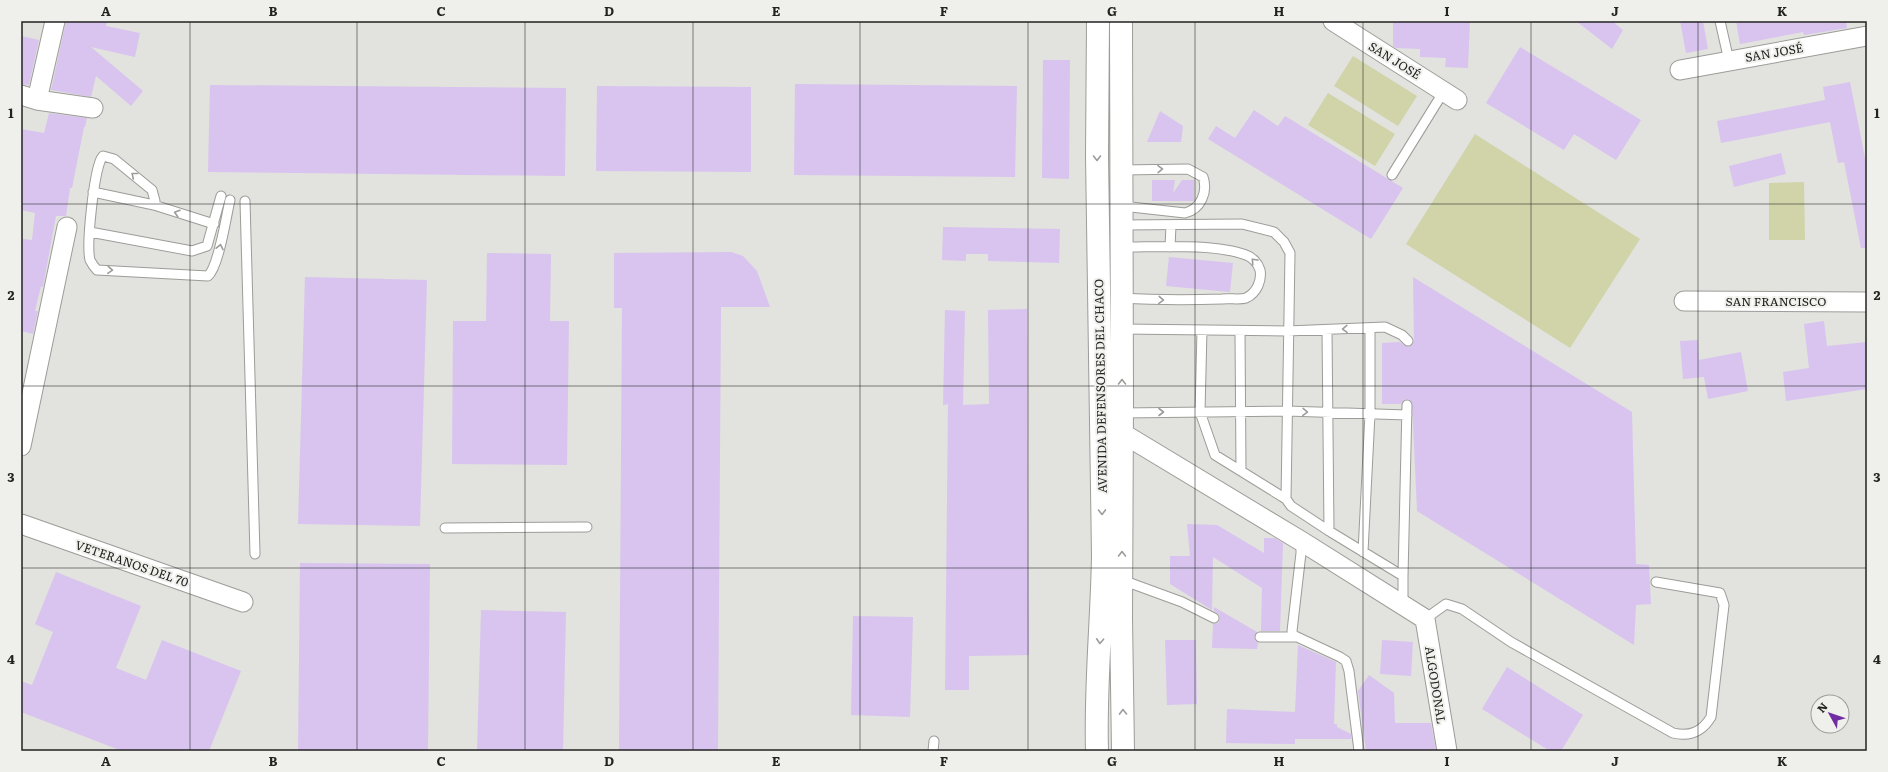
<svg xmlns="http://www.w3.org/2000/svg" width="1888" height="772" font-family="Literata,serif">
  <rect width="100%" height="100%" fill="#e2e2de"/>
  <!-- green -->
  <path fill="#d1d4a9" d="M1107,21h3l1,140 -3,2z
    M1353,56l64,40 -19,30 -64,-40z
    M1328,93l67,41 -20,32 -67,-41z
    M1475,134l165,105 -70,109 -164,-104z
    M1804,182l1,58h-36v-57z"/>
  <!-- building -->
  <path fill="#d8c4ef" d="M66,21h41l-1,5 34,7 -5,24 -44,-10 52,44 -12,15 -35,-30 -5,21 -40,-7z
    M1393,21h77l-2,47 -23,-1 1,-9 -26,-1v-8l-24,-1 -3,-2z
    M1576,21h36l11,9 -11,19z
    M1680,21h23l5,28 -22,4z
    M1736,21h110l1,7 -43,7 -1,-3 -63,12z
    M21,36l18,4 -10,45 -8,-1z
    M1520,47l121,73 -25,40 -42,-26 -10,16 -78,-47z
    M1043,60h27l-1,119 -27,-1z
    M1850,82l17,86v80h-6l-17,-86 -6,1 -8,-41 -109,21 -4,-22 108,-21 -2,-13z
    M795,84l222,2 -2,91 -221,-2z
    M210,85l356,3 -1,88 -357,-4z
    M597,86l154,1v85l-155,-1z
    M1254,110l24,16 7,-10 118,72 -32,51 -163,-100 8,-13 19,12z
    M1160,111l23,15 -2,16h-34z
    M49,113l38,5 -2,9h-1l-12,61h-2l-4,28h-10l-13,71 -2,-1 -6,25h3l-5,23 -12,-3v-75l2,-17 9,1 3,-27 -14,-3v-81l23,4z
    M1781,153l5,21 -52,13 -5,-21z
    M1152,180h23l-2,13 9,-13h12v21h-42z
    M943,227l117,2 -1,34 -71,-2v-7h-22v7l-24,-1z
    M731,252l12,4 14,15 13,36h-49l-3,444h-99l3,-443h-8v-55z
    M487,253l64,1 -1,67h19l-2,144 -115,-1 1,-143h33z
    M1169,257l64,6 -3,29 -64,-6z
    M305,277l122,3 -7,246 -122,-2z
    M1413,277l219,135 4,152 13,1 2,39 -15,1 -2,40 -217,-134 -5,-109 -5,-3 -5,3 -1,2h-19v-61l18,-1 4,3 5,2 5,-5z
    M1027,309l2,346 -60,1v34h-24l3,-286 -5,1 2,-95 20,1 -2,94 26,-1 -1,-94z
    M1824,321l3,25 40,-4v47l-81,12 -3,-29 26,-4 -5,-44z
    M1698,340l1,20 42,-8 7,39 -40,8 -4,-22 -21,2 -3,-38z
    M1187,524l30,1 47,28v-15h11l8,5 -3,88h-19l1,-43 -49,-31 -1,53 -42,-26v-28h20z
    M300,563l130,1 -2,187h-130z
    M56,572l85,34 -25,62 30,12 16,-40 79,31 -32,80h-87l-101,-39v-31l11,4 21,-53 -18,-8z
    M1214,607l43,25 -3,5 1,3 3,3 -1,6 -45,-1 1,-24 5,-1 2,-5 -1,-4 -5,-3z
    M481,610l85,2 -3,139h-86z
    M853,616l60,1 -3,100 -59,-2z
    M1165,640h31l1,64 -30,1z
    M1382,640l31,2 -2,34 -31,-2z
    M1298,645l38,17 -2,62h3v3l14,7v5h-56v5l-69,-1 1,-34 68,3z
    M1507,667l76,48 -22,36h-11l-68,-42z
    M1369,675l25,18 1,30h36l5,28h-70l-8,-60z"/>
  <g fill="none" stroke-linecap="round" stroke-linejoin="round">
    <!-- service casing -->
    <g stroke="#9c9c98" stroke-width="11">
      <path id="service" d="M1720,21l9,40
        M1121,170l67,-1 15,8c5,15 -2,32 -18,36l-63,-7
        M1392,175l52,-84
        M93,192l61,13 60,19
        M245,201l10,353
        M154,205l1,-4 -3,-11 -38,-31 -11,-3 -2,3c-7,15 -15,85 -11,101 2,4 4,7 7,10l111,6c11,-10 18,-59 22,-76
        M1122,225l120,-1 32,8 10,10 6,11 -4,246 5,7 38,25 74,45v29
        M90,232l102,19 15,-5 14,-50
        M1122,247c35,0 92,-4 124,8 6,2 12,8 14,15 2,10 -3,23 -14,28 -6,2 -17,0 -24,1 -34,1 -67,1 -100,-1
        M1170,247l1,-22
        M1122,329l165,2 98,-4 17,8 6,6
        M1202,330l-2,82 15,43 71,44
        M1327,330l2,201
        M1240,331l1,140
        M1122,413l165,-2 120,4
        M445,528l142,-1
        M1301,541v12l-9,78 1,4 47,22 6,4 3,10 10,80
        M1363,552l7,-138v-86
        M1403,576l4,-171
        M1122,580l60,22 32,16
        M1425,619l21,-15 16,5 49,33 162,91c17,4 29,-1 38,-16l13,-112 -4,-12 -64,-11
        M1260,637h35
        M933,751l1,-10"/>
    </g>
    <!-- minor casing -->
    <g stroke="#9c9c98" stroke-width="21">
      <path id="minor" d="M1333,21l124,79
        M1680,70l187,-34
        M21,95l16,5 56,8
        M37,100l18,-79
        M1684,301l183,1
        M1122,433l179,108 124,78 22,132
        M21,446l46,-219
        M21,524l222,78"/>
    </g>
    <!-- trunk casing -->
    <g stroke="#9c9c98" stroke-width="24">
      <path id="trunk" d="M1121,21l1,383 -1,214 2,133
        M1097,751c-2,-65 5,-131 6,-196l-6,-399 1,-135"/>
    </g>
    <!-- service -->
    <use href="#service" stroke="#fff" stroke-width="9"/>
    <!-- minor -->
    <use href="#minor" stroke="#fff" stroke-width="19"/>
    <!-- trunk -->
    <use href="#trunk" stroke="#fff" stroke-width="22"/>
  </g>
  <!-- one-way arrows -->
  <defs><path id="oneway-chevron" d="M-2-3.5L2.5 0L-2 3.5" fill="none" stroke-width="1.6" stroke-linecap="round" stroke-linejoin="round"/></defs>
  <g stroke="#9c9c9b">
    <use href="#oneway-chevron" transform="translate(1097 158) rotate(90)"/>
    <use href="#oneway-chevron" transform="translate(1160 169) rotate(-1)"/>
    <use href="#oneway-chevron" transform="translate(134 175) rotate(-141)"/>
    <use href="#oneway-chevron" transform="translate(177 213) rotate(-163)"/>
    <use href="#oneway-chevron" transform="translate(220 247) rotate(-78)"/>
    <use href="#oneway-chevron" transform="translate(1254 261) rotate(-133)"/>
    <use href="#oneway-chevron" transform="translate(110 270) rotate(3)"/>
    <use href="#oneway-chevron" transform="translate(1161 300) rotate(3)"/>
    <use href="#oneway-chevron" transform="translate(1345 329) rotate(178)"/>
    <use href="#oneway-chevron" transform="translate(1122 382) rotate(-90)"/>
    <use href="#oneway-chevron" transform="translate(1161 412)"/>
    <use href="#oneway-chevron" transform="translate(1305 412) rotate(2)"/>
    <use href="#oneway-chevron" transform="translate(1102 512) rotate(89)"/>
    <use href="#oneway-chevron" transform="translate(1122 554) rotate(-90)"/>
    <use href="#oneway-chevron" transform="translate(1100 641) rotate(93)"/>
    <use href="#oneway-chevron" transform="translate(1123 712) rotate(-91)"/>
  </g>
  <!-- grid -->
  <path fill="none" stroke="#222221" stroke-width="1" stroke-opacity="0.55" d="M190,21v730M357,21v730M525,21v730M693,21v730M860,21v730M1028,21v730M1195,21v730M1363,21v730M1531,21v730M1698,21v730M21,204h1846M21,386h1846M21,568h1846"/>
  <g text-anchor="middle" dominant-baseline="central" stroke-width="4" stroke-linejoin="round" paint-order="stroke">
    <!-- street labels -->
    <g font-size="12" fill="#222221" stroke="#efefeb">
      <text transform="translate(1774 52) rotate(-10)">SAN JOSÉ</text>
      <text transform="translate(1395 60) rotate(32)">SAN JOSÉ</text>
      <text x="1776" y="301">SAN FRANCISCO</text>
      <text transform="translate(1100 386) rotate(-91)">AVENIDA DEFENSORES DEL CHACO</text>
      <text transform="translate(132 563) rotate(19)">VETERANOS DEL 70</text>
      <text transform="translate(1436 685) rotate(81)">ALGODONAL</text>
    </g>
  </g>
  <!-- border -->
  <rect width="1888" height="772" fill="none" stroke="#efefeb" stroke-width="44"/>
  <!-- north arrow -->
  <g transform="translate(1830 714) rotate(310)"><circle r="19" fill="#efefeb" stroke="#9d9d9a"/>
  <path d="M0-3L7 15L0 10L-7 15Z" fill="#702da2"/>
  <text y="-6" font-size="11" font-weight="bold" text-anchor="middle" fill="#222221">N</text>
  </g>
  <rect x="22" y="22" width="1844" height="728" fill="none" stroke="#222221" stroke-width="1.5"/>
  <g font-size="13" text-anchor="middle" font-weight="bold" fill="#222221">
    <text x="106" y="16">A</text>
    <text x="273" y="16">B</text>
    <text x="441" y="16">C</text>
    <text x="609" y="16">D</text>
    <text x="776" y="16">E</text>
    <text x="944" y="16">F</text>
    <text x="1112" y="16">G</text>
    <text x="1279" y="16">H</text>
    <text x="1447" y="16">I</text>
    <text x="1615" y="16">J</text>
    <text x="1782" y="16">K</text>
    <text x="11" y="118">1</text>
    <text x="1877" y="118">1</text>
    <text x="11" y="300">2</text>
    <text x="1877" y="300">2</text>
    <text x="11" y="482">3</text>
    <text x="1877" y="482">3</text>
    <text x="11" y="664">4</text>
    <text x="1877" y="664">4</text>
    <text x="106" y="766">A</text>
    <text x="273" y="766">B</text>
    <text x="441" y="766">C</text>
    <text x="609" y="766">D</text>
    <text x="776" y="766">E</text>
    <text x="944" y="766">F</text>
    <text x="1112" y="766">G</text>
    <text x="1279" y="766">H</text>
    <text x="1447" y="766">I</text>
    <text x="1615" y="766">J</text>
    <text x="1782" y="766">K</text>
  </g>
</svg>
